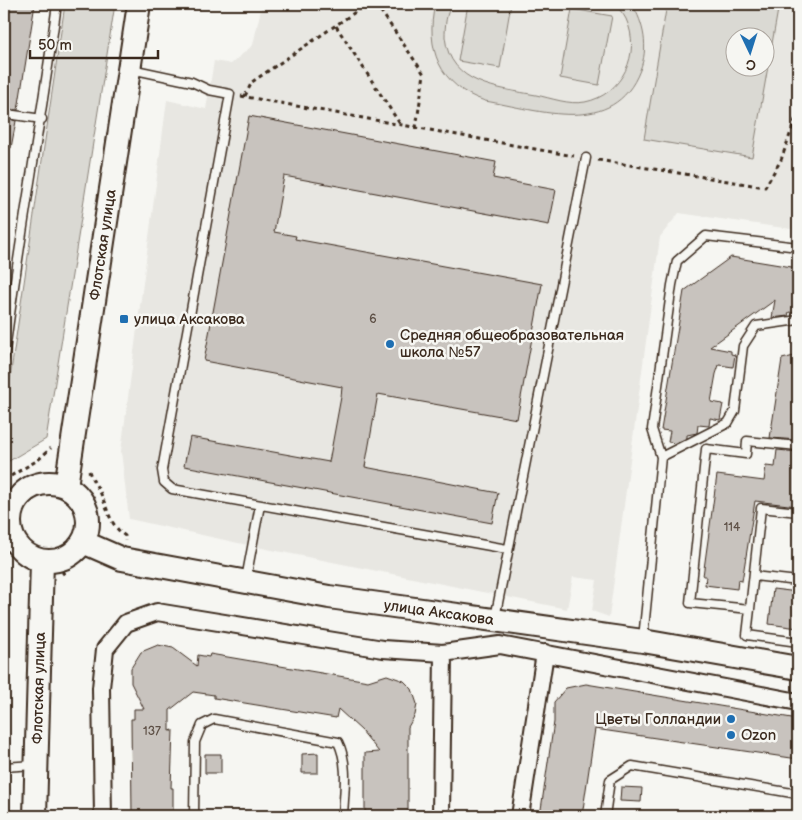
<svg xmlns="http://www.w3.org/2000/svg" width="802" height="820" font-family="'Balsamiq Sans',sans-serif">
  <rect width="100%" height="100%" fill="#f6f6f2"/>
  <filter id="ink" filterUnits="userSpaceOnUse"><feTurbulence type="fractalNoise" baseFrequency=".02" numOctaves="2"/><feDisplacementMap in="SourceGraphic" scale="10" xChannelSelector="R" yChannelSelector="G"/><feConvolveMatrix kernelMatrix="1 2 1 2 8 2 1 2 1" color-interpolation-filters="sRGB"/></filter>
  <g filter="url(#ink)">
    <!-- built -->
    <path fill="#e8e7e2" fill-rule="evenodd" d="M262,4h536v226l-119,-17 -19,24 -51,380 -17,-6 5,-31 -24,-3 -6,32 -315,-63 -123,-27 -8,-68 46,-351 39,9 8,-48 17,3 22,-19zM734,38h30v30h-30z"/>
    <!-- green -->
    <path fill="#dad9d3" stroke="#8a8278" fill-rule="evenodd" d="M65,4h50l-69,435 -42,25v-45z
      M435,4h17c-6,10 -7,21 -7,33 5,48 53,51 91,58 15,3 33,10 49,7 37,-7 57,-49 41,-83 -3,-6 -8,-11 -12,-15h18c12,20 17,44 8,66 -26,68 -101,40 -155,31 -46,-15 -60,-53 -50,-97z
      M468,4h43l-11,64 -42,-7z
      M667,4h112l-27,153 -108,-18zM734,38h30v30h-30z
      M572,9l40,7 -13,69 -39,-7z"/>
    <!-- building -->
    <path fill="#c8c3be" stroke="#3b2a1e" d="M4,4h31l-17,106h-7l-2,4 1,5 6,2 -5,27 -7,-1z
      M249,116l247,46 -3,16 63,12 -7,35 -265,-49 -10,56 22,4 -1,3 247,45 -25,135 -139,-25 -13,73 133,26 -6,30 -308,-57 6,-29 139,25 12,-65 1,-10 -138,-26z
      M731,257l67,11v46l-9,-2 -1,4 -16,2 3,-18 -65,47 21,4v3l4,1 -2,12 -14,-2 -3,9 -5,28 12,2 -3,16 -10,-2 -1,8 -11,-1 -1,8 -10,2v3l-11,5 -8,-1 2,-11 -9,-1 23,-139z
      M798,355v85l-28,-2 12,-79z
      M777,450l21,2 -1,54 -42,-5 -13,80 -4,-1 -1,9 -32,-4 1,-9h-3l14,-101 47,6 2,-15 9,1z
      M773,589l25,3v36l-29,-4z
      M158,645l15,3 24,18 1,-11 11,2 1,-3 158,27 19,-6 17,6 8,8 5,15 -2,11 -7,12v89h-40v-4h-3v-59l14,-1 -17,-21 -24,-22 -2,9 -122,-20v-3l-21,-3 -23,18v21l3,-1 -2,58h2v24l-3,1v3l-38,-1 -1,-96h3v-10h10l-13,-26v-15l10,-16z
      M586,684l212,35v40l-203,-30 -13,87h-42l14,-94v-20l12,-14z
      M318,753v20h-16v-19z
      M205,754h16v19h-16z
      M621,787l21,1 -1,14 -21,-1z"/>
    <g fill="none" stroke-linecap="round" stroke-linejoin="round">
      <!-- lane casing -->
      <g stroke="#3b2a1e" stroke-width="11">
        <path id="lane" d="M131,69l61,13 17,8 21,4 -68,376 2,12 8,7 335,60
          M14,115l28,4
          M4,359c15,-119 37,-237 53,-355
          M798,446l-51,-5 -1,13 -40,-5 -16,154 60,6 11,-101 37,4
          M661,457l67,-34 7,-12 8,-65 13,-20 42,-6
          M754,576l44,5
          M246,579l14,-74
          M750,609l-3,26 51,7
          M495,618l91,-460
          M643,639l18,-182 -9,-28 20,-144 5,-24 29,-25 92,11
          M4,767l30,-2
          M194,816l1,-74 7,-17 12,-6 124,23c11,22 6,50 5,74
          M605,816l5,-36 22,-14 166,28"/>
      </g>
      <!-- street casing -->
      <g stroke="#3b2a1e" stroke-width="20">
        <path id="street" d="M4,510l6,2
          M103,816l-2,-128 4,-39 21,-26 31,-11 226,37 60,4 57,-8 298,57
          M441,816l2,-163
          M520,816l25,-163"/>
      </g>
      <!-- secondary casing -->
      <g stroke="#3b2a1e" stroke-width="26">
        <g id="secondary">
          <circle cx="49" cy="522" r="39"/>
          <path id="s1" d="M66,486l73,-482"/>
          <path id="s2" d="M83,542l39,17 207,38 314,44 155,27"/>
          <path id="s3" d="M35,816l7,-255"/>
        </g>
      </g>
      <!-- path -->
      <path stroke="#3b2a1e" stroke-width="3" stroke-dasharray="4 4" stroke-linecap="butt" d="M376,4l48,70 -8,54
        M336,26l64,98
        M241,96l333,60
        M245,96l7,-14 115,-78
        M598,160l167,27 16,-27 17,-48
        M89,471c2,7 7,14 11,21 8,17 9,32 25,44v5
        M4,480l34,-20 13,-12
        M4,536l9,17 9,9
        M62,574l16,-13"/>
      <!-- lane -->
      <use href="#lane" stroke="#f6f6f2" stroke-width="8"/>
      <!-- street -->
      <use href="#street" stroke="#f6f6f2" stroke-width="16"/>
      <!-- secondary -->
      <use href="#secondary" stroke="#f6f6f2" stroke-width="22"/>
    </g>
  </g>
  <!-- markers -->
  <g fill="#1f6fb2" stroke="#f6f6f2" stroke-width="2">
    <rect x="119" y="314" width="10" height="10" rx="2.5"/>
    <circle cx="390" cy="344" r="5"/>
    <circle cx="731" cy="719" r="5"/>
    <circle cx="731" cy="735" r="5"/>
  </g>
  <g text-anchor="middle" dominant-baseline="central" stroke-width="5" stroke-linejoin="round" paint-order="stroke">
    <!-- number labels -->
    <g font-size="12" fill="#5e5046">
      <text x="373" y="319">6</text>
      <text x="732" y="527">114</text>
      <text x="152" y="731">137</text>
    </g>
    <!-- street labels -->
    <g font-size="15" fill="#3b2a1e" stroke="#f6f6f2">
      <text stroke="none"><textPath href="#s1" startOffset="244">Флотская улица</textPath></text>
      <text stroke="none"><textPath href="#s2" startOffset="364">улица Аксакова</textPath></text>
      <text stroke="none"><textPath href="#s3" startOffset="128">Флотская улица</textPath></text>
    </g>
    <!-- poi labels -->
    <g font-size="15" fill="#3b2a1e" stroke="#f6f6f2" text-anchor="start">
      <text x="134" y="319">улица Аксакова</text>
      <text x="400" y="335">Средняя общеобразовательная<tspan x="400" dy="17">школа №57</tspan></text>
      <text x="721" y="719" text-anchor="end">Цветы Голландии</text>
      <text x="741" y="735">Ozon</text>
    </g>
  </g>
  <!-- margin -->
  <rect width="802" height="820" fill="none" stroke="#f6f6f2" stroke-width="20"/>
  <rect x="10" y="10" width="782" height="800" fill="none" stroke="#3b2a1e" stroke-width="2" filter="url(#ink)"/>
  <!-- north arrow -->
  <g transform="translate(750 52) rotate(176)"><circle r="24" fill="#f6f6f2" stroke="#aba49d"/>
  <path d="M0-4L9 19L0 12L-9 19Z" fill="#1f6fb2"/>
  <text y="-8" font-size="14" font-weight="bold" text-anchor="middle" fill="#3b2a1e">С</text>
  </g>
  <!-- scale -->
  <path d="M30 50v8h128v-8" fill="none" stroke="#3b2a1e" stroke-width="2.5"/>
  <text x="38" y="50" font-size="15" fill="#3b2a1e" stroke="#f6f6f2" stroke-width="4" paint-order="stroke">50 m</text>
</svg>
